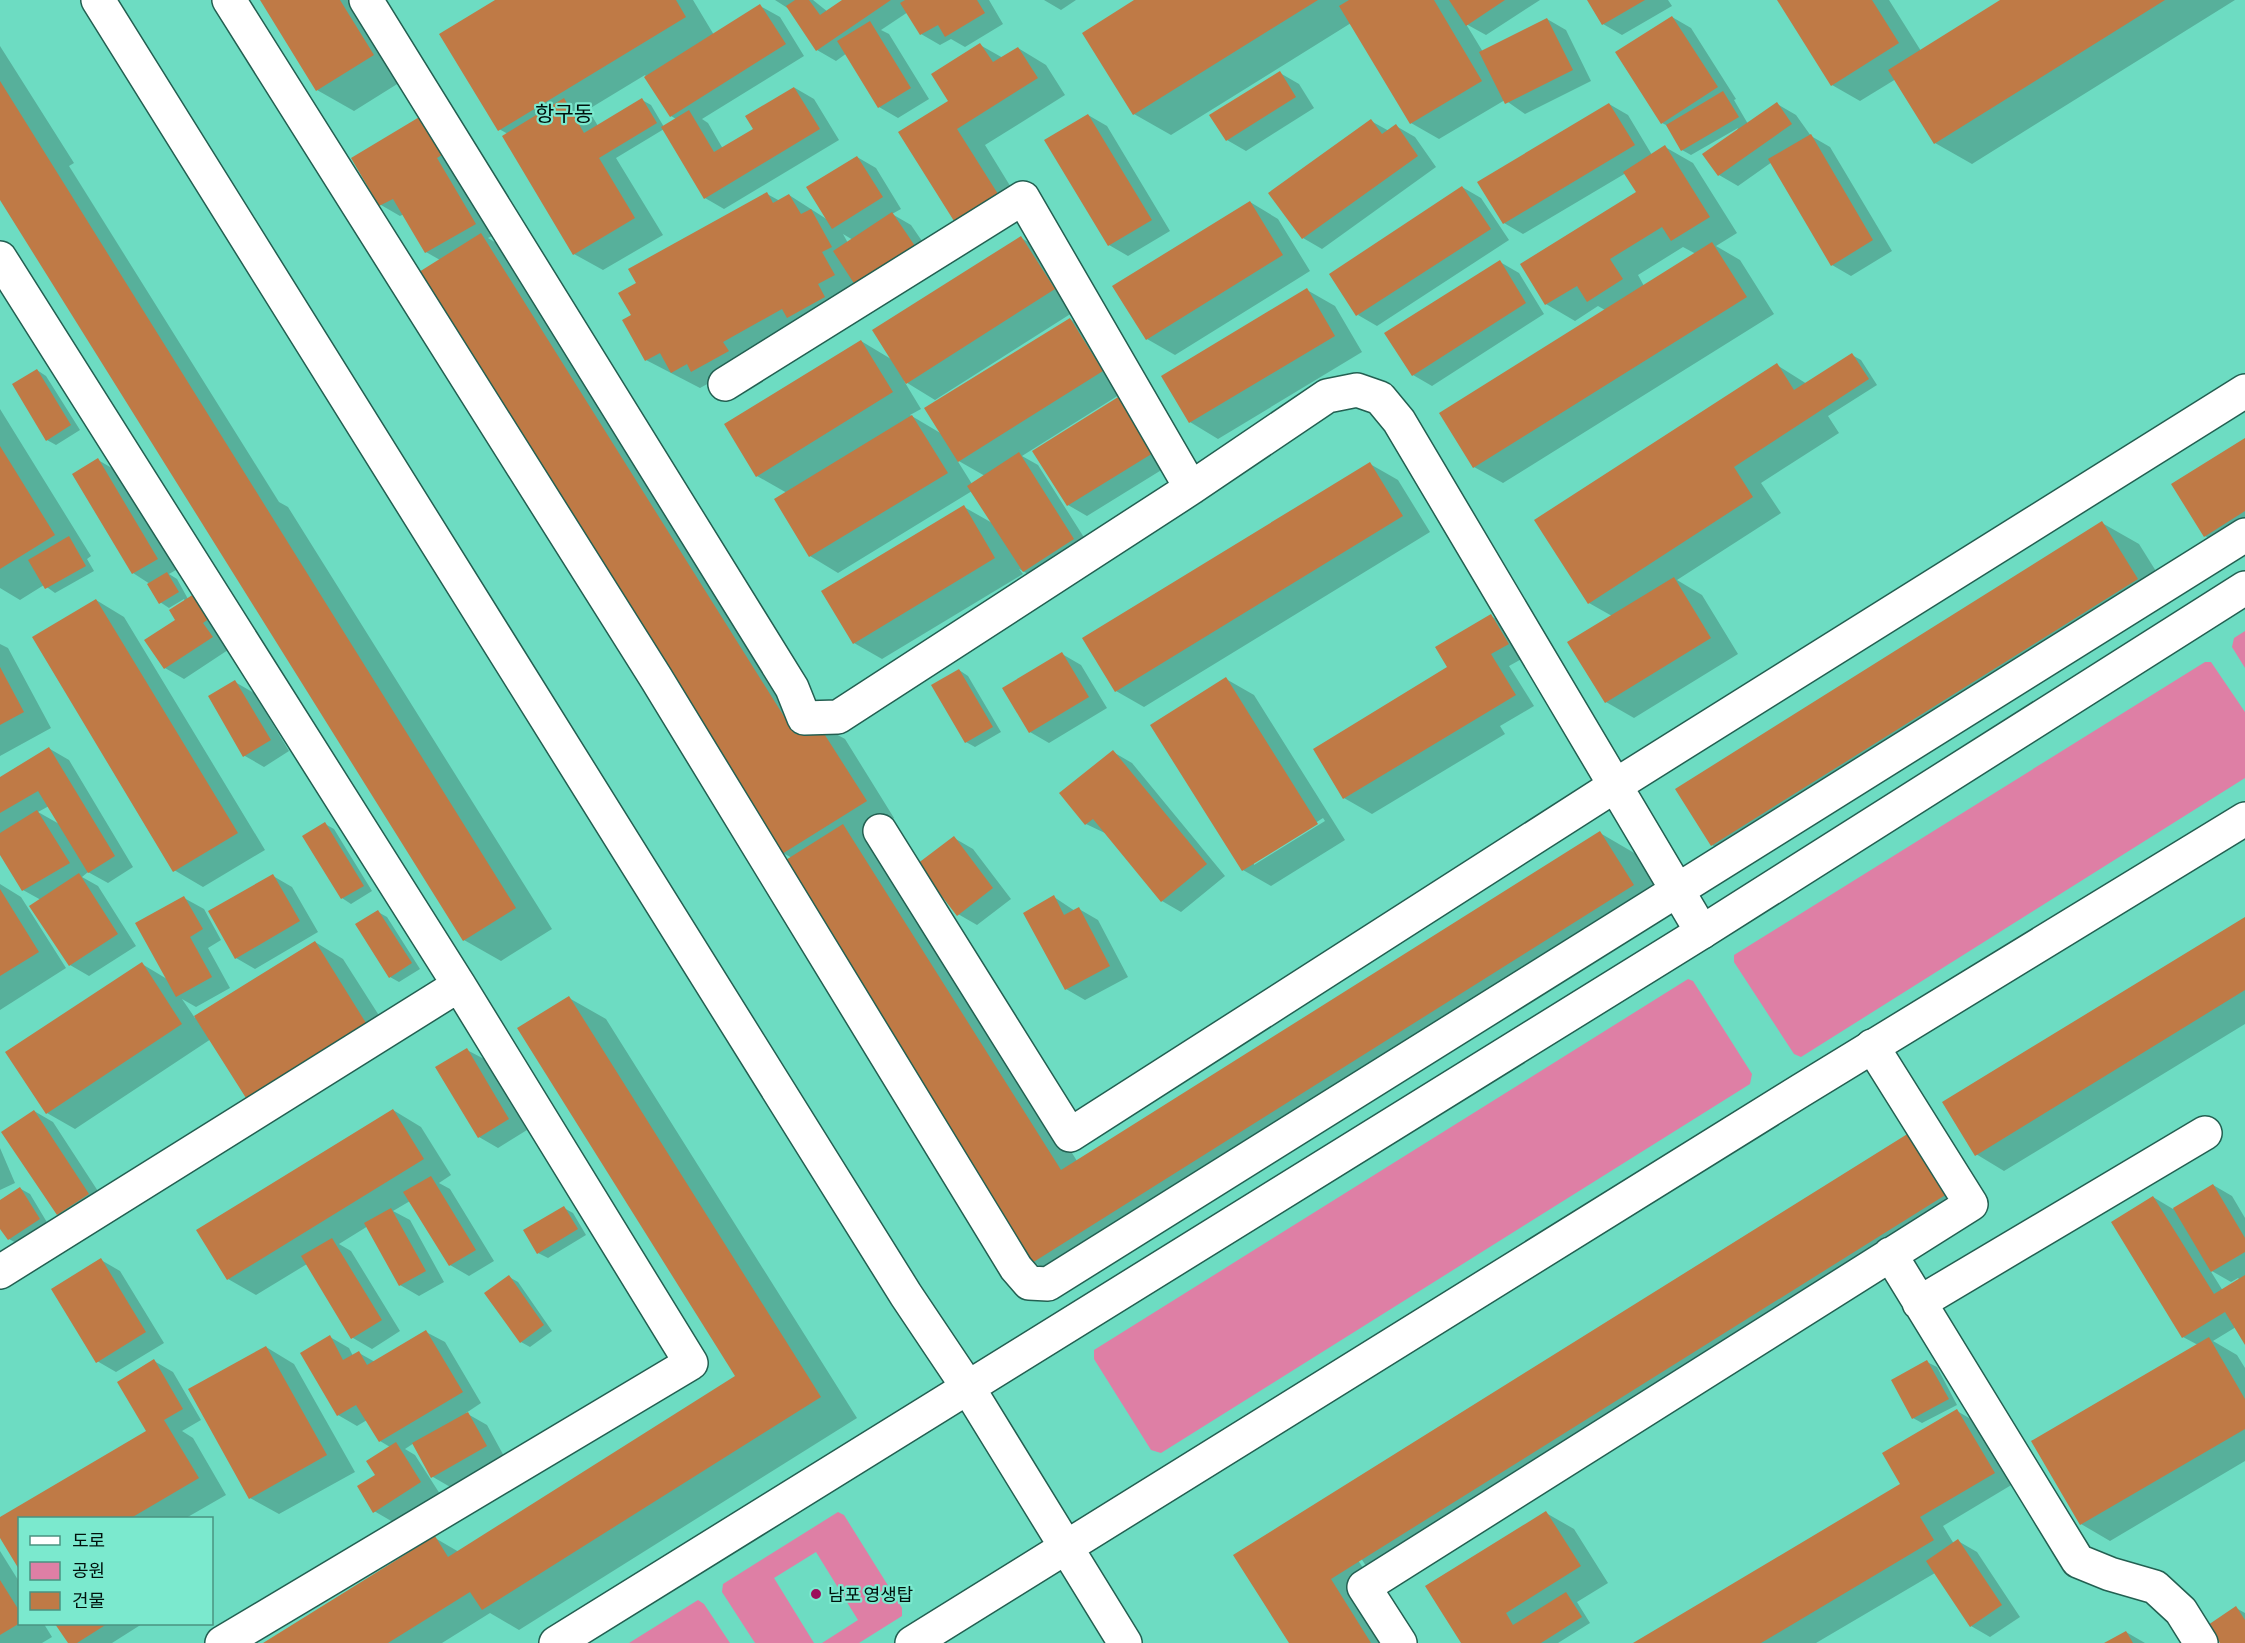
<svg xmlns="http://www.w3.org/2000/svg" width="2245" height="1643" font-family="'Asap Condensed','Noto Sans KR',sans-serif">
  <rect width="100%" height="100%" fill="#6ddcc2"/>
  <!-- green -->
  <path fill="#de7fa5" d="M2245,631v37l-13,-21 2,-9z
    M2205,662h6l34,50v66l-444,279 -7,-3 -60,-92v-7z
    M1688,979l5,2 59,93 -2,10 -589,369 -10,-3 -57,-91v-9z
    M838,1512l6,3 58,93v8l-43,27h-37l36,-23 -42,-68 -42,26 40,65h-59l-33,-51 1,-8z
    M698,1600l6,4 26,39h-101z"/>
  <!-- shadow -->
  <path fill="#0003" fill-rule="evenodd" d="M261,0h102l47,76 -56,35 -37,-21z
    M498,0h195l21,35 46,-29 20,11 24,39 -102,63 6,4 15,26 32,-19 40,-42 19,11 25,41 -115,69 -19,-11 -41,-69 -48,29 47,77 -60,35 -29,-16 -66,-120 -9,-5zM645,75l26,41 5,3 -12,8 -13,-22 -9,-5 -44,26 -6,-10 -8,-4z
    M775,0h38l15,12 17,-12h144l14,24 -38,23 -14,-8 -11,6 -19,-11 -13,-22 -27,18 8,4 40,65 -31,19 -19,-11 -32,-54 -11,8 -19,-11 -28,-41z
    M1044,0h32l-15,10z
    M1137,0h403l-54,35 -20,-11 17,28 64,-33 19,11 25,51 -66,33 -20,-14 -66,39 -28,-16 -60,-100 -180,112 -37,-21z
    M1589,0h79l4,6 -50,29 -19,-11z
    M1779,0h110l32,51 82,-51h232l-263,164 -37,-21 -39,-64 -36,22 -28,-16z
    M1672,17l19,11 45,71 -2,1 14,24 29,-20 19,11 15,21 19,11 62,104 -41,25 -19,-11 -60,-103 -34,24 -19,-11 19,-47 -47,27 -9,-5 -14,-24 -6,-3z
    M980,45l23,13 15,-10 28,17 19,30 -80,50 40,65 -42,26 -28,-16 -5,-119z
    M0,46l74,117 -5,3 210,336 9,5 264,422 -51,32 -37,-21 -464,-743z
    M1280,73l19,11 15,24 -68,43 -19,-11z
    M1609,104l19,11 24,40 13,-8 28,16 44,70 -21,13 24,14 34,54 -271,169 -29,-16 131,-157 -7,-4 -23,15 -29,-17 -24,-39 116,-73 -12,-19 -103,61 -19,-11zM1683,247l13,7 -52,32 -6,-11z
    M426,115l68,120 -6,3 30,18 298,467 29,16 49,79 -31,19 17,10 197,314 523,-328 36,21 33,53 -599,376 -37,-21 -241,-404 -9,-5 -343,-593 -14,-8 -22,-38 -4,2 -19,-11 -28,-47z
    M1088,115l19,11 63,105 -42,25 -19,-11z
    M1371,121l18,10 7,-5 19,11 21,30 -114,82 -19,-11z
    M857,157l19,11 25,41 -9,5 19,11 24,35 -235,128 -54,-28 -13,-44 5,-33 129,-89 13,7 9,-6 39,25zM843,234l10,6 -5,3z
    M1462,187l19,11 28,42 -132,86 -19,-11z
    M1250,202l28,17 32,52 -135,84 -28,-16z
    M1021,238l29,16 33,52 -148,94 -31,-19 17,28 -11,6 32,19 128,-115 28,17 32,52 -108,68 16,9 54,85 -49,32 -24,-13 4,5 -141,85 -28,-16 110,-136 30,17 -22,-33 -134,82 -28,-17 -34,-57 11,-6 -30,-17 104,-135 30,18zM957,460l28,16 -13,8z
    M1500,262l19,11 25,41 -112,72 -19,-11z
    M1307,290l28,16 27,46 -144,87 -28,-17z
    M1852,355l9,5 16,25 -49,31 11,17 -78,50 20,30 -104,67 25,15 36,59 -104,64 -28,-16 6,-86 -23,-13 188,-238 30,19z
    M37,370l9,6 34,54 -24,15 -9,-5z
    M1123,396l53,65 -89,55 -19,-11z
    M0,409l91,147 -4,3 7,12 -39,22 -11,-8 -24,15 -20,-12z
    M2245,440v115l-4,2 -36,-21z
    M98,460l19,11 59,99 -7,4 8,5 11,20 9,-6 34,55 -47,31 -19,-11 20,-67 -1,-2 -15,9 -9,-6 -10,-18 -17,-11z
    M1370,464l28,16 32,52 -286,175 -28,-16z
    M2102,523l37,21 35,56 -425,266 -37,-21z
    M96,600l28,17 141,233 -62,37 -29,-17z
    M1491,616l19,11 17,29 -18,10 25,40 -34,20 5,8 -133,80 -28,-16z
    M0,644l8,4 43,80 -51,28z
    M1062,654l19,11 26,43 -58,35 -19,-11z
    M959,670l9,6 33,56 -26,15 -9,-5z
    M1226,679l28,16 91,145 -74,46 -28,-16zM1323,818l2,3 -71,44v-3z
    M235,682l19,11 35,58 -25,16 -19,-11z
    M50,749l19,11 64,107 -25,16 -20,-11 -6,5 16,9 38,60 -47,30 -19,-11 -29,-65 -18,-10 -23,-38v-73zM49,806l12,19 -23,-13z
    M1113,752l19,11 93,113 -44,36 -19,-11 -55,-67 -21,-10z
    M325,824l9,5 38,62 -21,13 -9,-6z
    M954,838l19,11 38,50 -34,26 -19,-11z
    M273,876l19,11 26,45 -63,37 -19,-11z
    M0,884l21,13 45,71 -66,42z
    M1054,897l21,14 4,-2 19,11 30,57 -43,23 -19,-11z
    M184,898l20,11 17,31 -13,8 22,40 -34,19 -14,-8 13,19 120,-76 28,17 51,80 -119,75 -28,-17 -36,-58 -136,90 -28,-16 95,-149 25,15z
    M378,912l9,5 33,52 -21,13 -9,-5z
    M2245,919v105l-241,147 -28,-17z
    M569,998l37,21 251,399 -338,212 -29,-17 -48,30h-176l169,-105 24,14 278,-175z
    M467,1050l19,10 41,70 -29,18 -19,-11z
    M393,1110l28,17 30,48 -12,8 11,6 44,72 -25,15 -19,-11 -40,-64 -17,10 17,9 34,62 -25,14 -19,-11 -32,-59 -29,18 12,7 49,80 -28,18 -19,-11 -46,-74 -51,31 -28,-16z
    M34,1111l19,11 54,83 -30,20 -19,-11z
    M0,1148l15,35 -15,7z
    M1946,1156l37,60 -584,365 -18,-10 -33,20 11,7 29,45h-98l-55,-88zM1330,1515h4l32,51 -3,2z
    M2213,1185l19,11 13,22v124l-9,-15 -23,14 24,14 8,13v93l-135,80 -29,-17 -48,-83 165,-96 -15,-8 -30,-140 20,12zM2210,1270l21,12 7,-4 2,2 -17,11z
    M21,1189l9,5 18,30 -30,20 -9,-5 -9,-13v-24z
    M564,1208l9,5 13,22 -38,23 -10,-5z
    M101,1260l19,11 44,72 -48,29 -19,-11z
    M509,1277l9,5 34,49 -22,16 -9,-5z
    M426,1332l19,10 36,61 -15,10 21,12 18,33 -53,30 -19,-11 -19,-34 -9,6 10,6 25,39 -47,28 -19,-11 3,-36 13,-28 -10,-6 -13,-21 -10,6 -19,-11 -8,-78 19,11 4,8 6,-3 16,9z
    M266,1347l28,17 61,108 -76,42 -29,-16z
    M154,1361l19,11 28,48 -19,11 11,7 33,57 -40,23h-166l-20,17v-17l148,-87z
    M1927,1362l10,5 20,38 -35,18 -9,-5z
    M1957,1411l19,11 37,62 -70,42 11,18 4,-3 19,11 43,65 -30,20 -19,-11 -36,-53 -119,70h-180l266,-159z
    M1546,1513l28,16 34,54 -31,19 13,21 -32,20h-95z
    M0,1551l20,32v41h24l8,13 -10,6h-42z
    M2236,1608l9,5v30h-23z
    M57,1624h85l-30,19h-43z
    M2126,1632l19,11h-38z"/>
  <!-- building -->
  <path fill="#bf7a46" d="M260,0h80l34,55 -58,36z
    M495,0h181l10,17 -188,114 -59,-97z
    M795,0h14l11,15 22,-15h49l-75,51 -30,-45z
    M905,0h72l8,13 -40,24 -7,-12 -18,10 -20,-32z
    M1134,0h184l-185,115 -51,-82z
    M1349,0h85l48,81 -72,43 -71,-118z
    M1449,0h56l-39,26z
    M1587,0h58l-43,25z
    M1777,0h95l27,43 -68,43z
    M2000,0h165l-231,144 -46,-74z
    M760,4l26,40 -116,73 -26,-40z
    M1672,16l46,71 -57,37 -46,-72z
    M1547,18l26,52 -68,34 -26,-52z
    M870,21l41,67 -33,20 -41,-67z
    M980,43l13,19 25,-15 20,31 -81,51 41,65 -44,27 -56,-89 50,-31 -17,-27z
    M1280,71l16,26 -70,44 -17,-26z
    M0,81l516,827 -53,33 -463,-741z
    M794,87l26,42 -116,70 -43,-72 28,-17 25,42 39,-23 -8,-13z
    M1723,91l16,26 -58,34 -15,-26z
    M564,98l20,35 58,-35 15,25 -58,35 36,60 -62,37 -71,-119z
    M1777,102l15,22 -74,52 -16,-22z
    M1609,103l26,42 -132,79 -26,-42z
    M426,113l22,38 -11,7 39,66 -51,29 -32,-54 -14,7 -28,-48z
    M1088,114l64,106 -44,26 -64,-106z
    M1371,119l11,15 14,-10 22,32 -116,83 -34,-46z
    M1811,134l62,106 -42,26 -63,-107z
    M1665,145l45,72 -39,24 -9,-14 -52,32 13,20 -36,23 -10,-16 -32,19 -25,-41 116,-72 -13,-20z
    M857,156l26,41 -51,32 -26,-42z
    M1462,186l29,43 -135,87 -27,-42z
    M767,192l6,11 16,-9 12,20 10,-5 21,38 -10,5 13,23 -17,9 7,13 -38,21 -5,-9 -59,33 6,9 -38,21 -4,-8 -16,9 -11,-20 -15,8 -23,-41 9,-5 -13,-22 18,-10 -8,-14z
    M1250,201l33,54 -137,85 -34,-54z
    M892,212l25,37 -60,39 -24,-37z
    M481,233l314,501 21,-13 51,80 -85,53 -363,-582z
    M1021,236l34,53 -149,95 -34,-54z
    M1712,242l35,55 -274,171 -34,-55z
    M1500,260l26,43 -114,73 -28,-43z
    M1307,288l28,48 -146,87 -28,-47z
    M1070,318l33,53 -145,91 -34,-54z
    M861,340l32,52 -137,85 -32,-53z
    M1852,353l17,26 -135,88 19,30 -165,107 -54,-84 243,-157 17,27z
    M37,369l34,56 -25,16 -34,-57z
    M1123,394l35,56 -91,56 -35,-55z
    M912,415l36,58 -139,84 -35,-58z
    M2245,438v73l-41,26 -33,-53z
    M0,446l55,89 -55,34z
    M1019,452l55,87 -51,33 -56,-86z
    M98,458l60,101 -26,15 -60,-100z
    M1370,462l33,54 -288,176 -33,-54z
    M964,505l31,53 -142,86 -32,-53z
    M2102,521l36,58 -427,267 -36,-57z
    M69,536l17,30 -41,23 -17,-29z
    M167,572l12,20 -20,12 -12,-20z
    M1674,577l37,61 -106,65 -38,-61z
    M197,592l16,24 -10,7 10,14 -49,32 -20,-29 31,-20 -6,-10z
    M96,599l142,234 -65,39 -141,-235z
    M1491,614l18,30 -18,10 25,41 -173,104 -30,-50 134,-82 -12,-20z
    M1062,652l27,45 -60,36 -27,-45z
    M0,667l24,45 -24,13z
    M959,669l34,58 -28,16 -34,-58z
    M1226,677l92,147 -76,47 -92,-146z
    M235,680l36,60 -28,17 -35,-61z
    M49,747l66,109 -27,17 -50,-82 -38,22v-36z
    M1113,750l94,114 -46,38 -68,-83 -8,6 -26,-32z
    M37,810l33,53 -48,28 -22,-36v-22z
    M325,822l39,64 -23,13 -39,-63z
    M843,824l218,346 539,-339 34,54 -602,378 -251,-400z
    M954,836l39,52 -36,28 -40,-52z
    M79,873l39,61 -49,32 -40,-60z
    M273,874l27,47 -65,38 -27,-48z
    M0,889l39,63 -39,24z
    M1054,895l10,20 15,-8 31,59 -45,24 -42,-77z
    M184,896l19,33 -13,8 22,40 -36,20 -41,-74z
    M378,910l34,53 -23,15 -34,-54z
    M2245,917v73l-270,166 -33,-54z
    M315,941l51,82 -120,75 -52,-82z
    M142,962l40,62 -136,90 -41,-62z
    M569,996l252,401 -339,213 -12,-18 -82,51h-125l172,-107 13,21 287,-181 -218,-348z
    M467,1048l42,71 -31,19 -43,-71z
    M393,1109l31,50 -197,121 -31,-50z
    M34,1110l55,84 -32,21 -56,-83z
    M1909,1133l38,61 -616,385 40,64h-82l-56,-88z
    M431,1176l45,74 -27,16 -46,-74z
    M2213,1184l32,54v14l-34,20 -38,-64z
    M20,1187l20,32 -32,21 -8,-11v-29z
    M2153,1196l61,98 31,-19v70l-20,-33 -43,26 -71,-116z
    M564,1206l14,23 -41,25 -14,-24z
    M391,1208l35,63 -27,15 -35,-63z
    M332,1238l50,82 -31,19 -50,-83z
    M101,1258l45,74 -50,31 -45,-74z
    M509,1275l35,50 -24,18 -36,-50z
    M426,1330l37,62 -84,50 -23,-37 -19,11 -37,-63 30,-18 13,25 16,-9 8,14z
    M2209,1337l36,62v30l-165,96 -49,-84z
    M266,1346l61,109 -78,44 -61,-110z
    M154,1359l29,50 -19,11 35,58 -68,40h-111v53l-20,-33v-21l146,-86 -29,-49z
    M1927,1360l22,39 -37,20 -21,-39z
    M1957,1409l38,64 -75,44 14,23 -173,103h-128l267,-159 -18,-31z
    M468,1412l19,34 -56,32 -19,-35z
    M396,1442l25,40 -48,31 -16,-27 18,-11 -9,-14z
    M1546,1511l35,55 -75,47 7,12 53,-33 16,25 -41,26h-80l-36,-57z
    M1958,1539l44,66 -32,22 -44,-66z
    M0,1580l20,32v11l-20,12z
    M2236,1606l9,14v23h-25l-12,-18z
    M55,1624h52l-30,19h-9z
    M2126,1631l7,12h-29z"/>
  <g fill="none" stroke-linecap="round" stroke-linejoin="round">
    <!-- minor casing -->
    <g stroke="#235f51" stroke-width="36">
      <path id="minor" d="M229,0l427,678 360,590 13,15 19,1 1197,-749
        M366,0l426,688 12,30 34,-1 353,-229 136,-92 30,-6 23,8 19,23 303,511
        M0,258l459,727 232,378 -469,280
        M725,384l298,-186 168,290
        M880,831l190,304 546,-350 629,-394
        M1890,1254l188,307 32,13 45,13 26,24 20,32
        M0,1272l459,-287
        M1919,1303l286,-170
        M1400,1643l-36,-56 607,-383 -99,-158"/>
    </g>
    <!-- major casing -->
    <g stroke="#235f51" stroke-width="36">
      <path id="major" d="M98,0l808,1295 61,91 158,257
        M556,1643l1146,-711 543,-344
        M912,1643l888,-552 445,-272"/>
    </g>
    <!-- minor -->
    <use href="#minor" stroke="#fff" stroke-width="33"/>
    <!-- major -->
    <use href="#major" stroke="#fff" stroke-width="33"/>
  </g>
  <!-- markers -->
  <circle fill="#9c0d5b" stroke="#7be9ce" stroke-width="2" cx="816" cy="1594" r="6"/>
  <g text-anchor="middle" dominant-baseline="central" stroke-width="4.5" stroke-linejoin="round" paint-order="stroke">
    <!-- poi labels -->
    <g font-size="18" fill="#00120d" stroke="#7be9ce" text-anchor="start">
      <text x="828" y="1594">남포 영생탑</text>
    </g>
    <!-- quarter labels -->
    <g font-size="21" fill="#00120d" stroke="#7be9ce">
      <text x="564" y="113">항구동</text>
    </g>
  </g>
  <!-- legend -->
  <rect x="18" y="1517" width="195" height="108" fill="#7be9ce" stroke="#4a9381" stroke-width="1.5"/>
  <rect x="30" y="1536" width="30" height="9" fill="#ffffff" stroke="#4a9381" stroke-width="1.5"/>
  <text x="72" y="1547" font-size="18" fill="#00120d">도로</text>
  <rect x="30" y="1562" width="30" height="18" fill="#de7fa5" stroke="#4a9381" stroke-width="1.5"/>
  <text x="72" y="1577" font-size="18" fill="#00120d">공원</text>
  <rect x="30" y="1592" width="30" height="18" fill="#bf7a46" stroke="#4a9381" stroke-width="1.5"/>
  <text x="72" y="1607" font-size="18" fill="#00120d">건물</text>
</svg>
